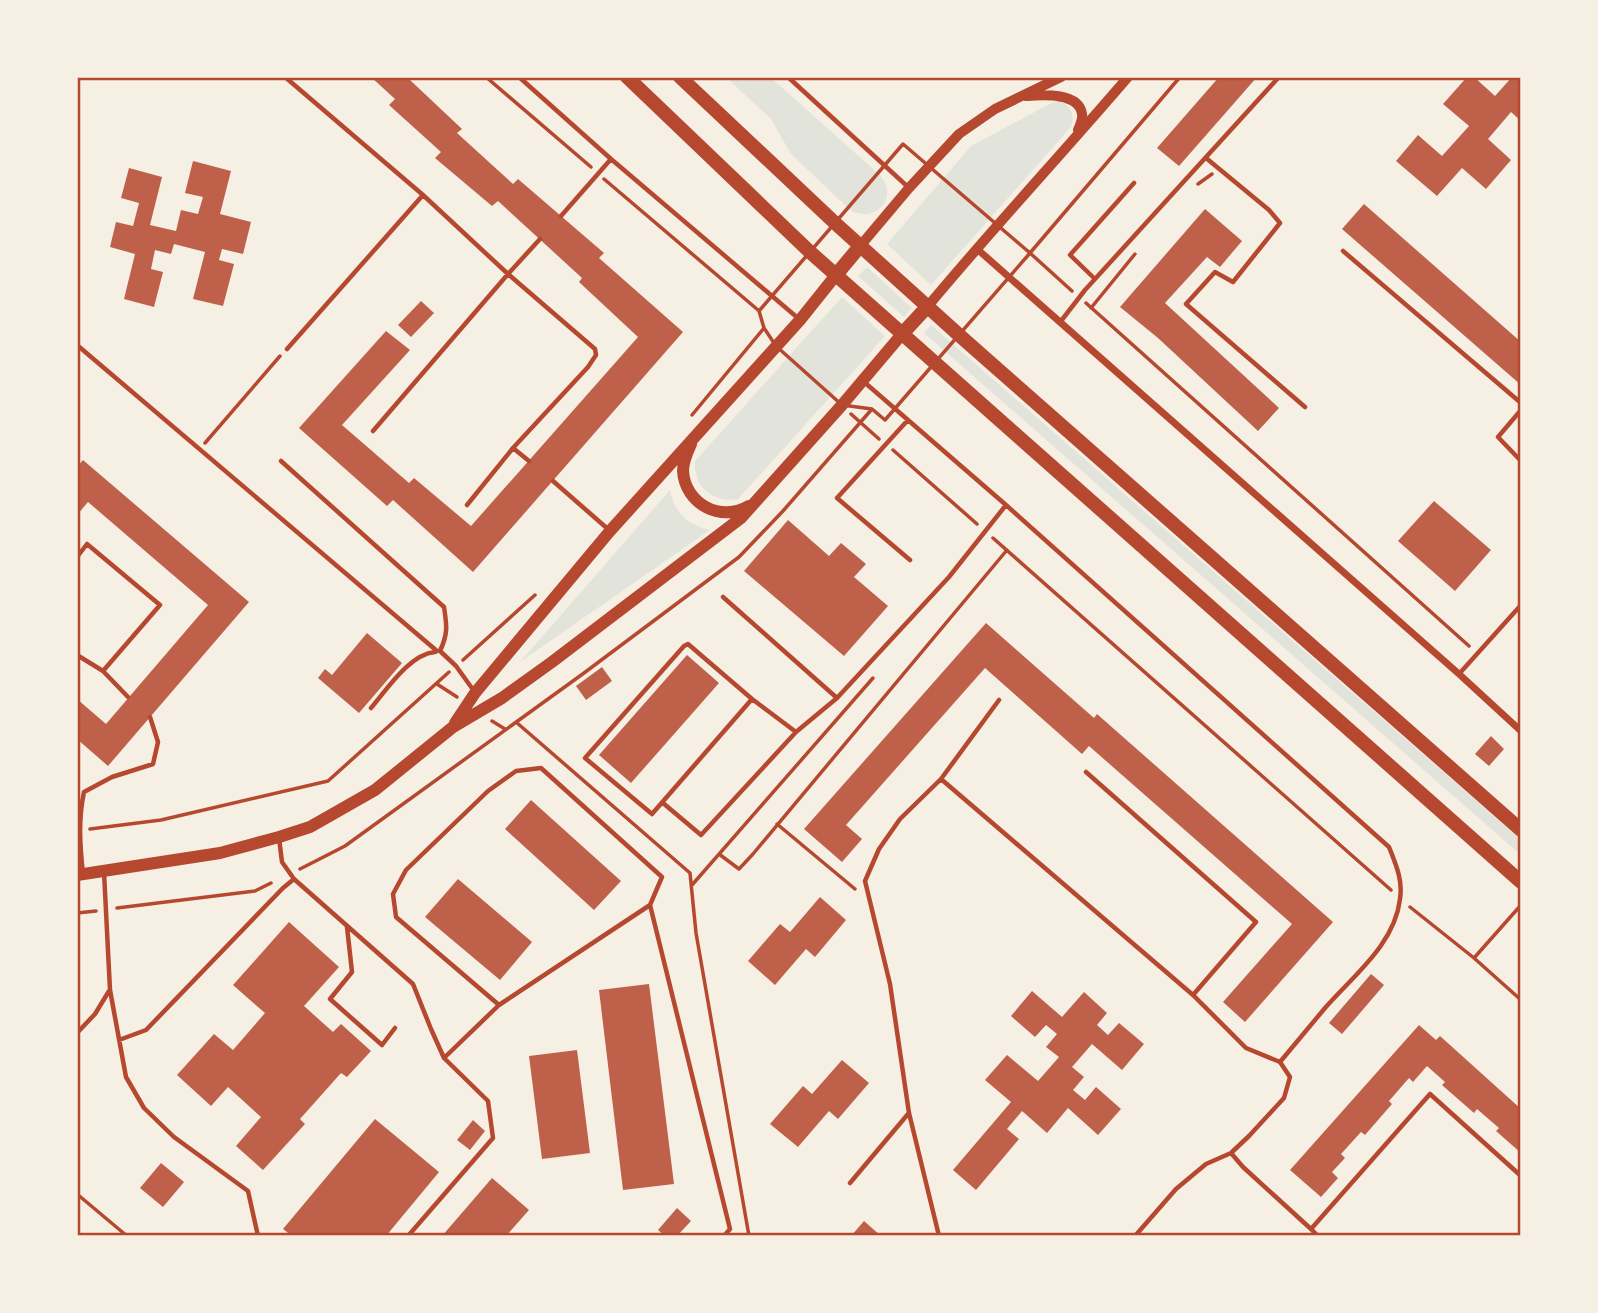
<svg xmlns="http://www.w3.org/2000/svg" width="1598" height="1313" font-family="Mulish,sans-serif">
  <rect width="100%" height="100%" fill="#f6efe4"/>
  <!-- green -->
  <path fill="#e2e4dc" d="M726,77h44l111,99c18,23 -6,48 -31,34l-59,-56 -20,-35z
    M1057,100c13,4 19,14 14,27l-140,158 -44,-41 84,-98z
    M867,267l45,41 -8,9 -46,-41z
    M842,297l43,39 -147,163c-25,5 -45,-13 -43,-38z
    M931,325l590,515v15l-597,-522z
    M670,490c4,23 18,35 40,40l-190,132z"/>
  <!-- building -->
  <path fill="#bf614a" d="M371,77h41l-2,3 52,49 -5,4 56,51 5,-5 86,74 -5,5 84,74 -210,240 -80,-72 -6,6 -88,-78 87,-97 24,19 -68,75 67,58 5,-5 57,48 167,-189 -59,-55 3,-4 -84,-77 -6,5 -57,-48 6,-6 -52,-47 6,-6z
    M1219,77h38l-78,89 -22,-18z
    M1467,77h7l21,19 17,-19h9v44l-10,-9 -23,27 23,21 -25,29 -24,-21 -25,28 -41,-35 22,-26 24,21 27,-30 -26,-22z
    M193,161l38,10 -11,43 31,8 -8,32 -21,-5 -3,11 15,4 -11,42 -30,-7 12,-47 -31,-8 -3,10 -16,-4 -4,19 12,3 -9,35 -30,-8 11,-45 -25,-7 6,-25 17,4 6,-23 -18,-5 8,-30 33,9 -12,48 26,6 5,-21 17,4 5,-17 -18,-4z
    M1364,204l157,138v43l-179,-156z
    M1205,209l37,32 -22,26 -13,-10 -42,46 114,105 -21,23 -100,-93 -38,-31z
    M421,301l13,12 -23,24 -13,-12z
    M83,460l166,142 -141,164 -31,-27v-40l29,25 102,-119 -120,-103 -11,13v-48z
    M1434,501l57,49 -36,41 -57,-50z
    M788,520l41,36 12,-13 25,21 -12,13 34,29 -44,50 -100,-85z
    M986,623l108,95 3,-4 236,208 -88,100 -22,-20 69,-78 -203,-178 -7,8 -97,-86 -139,157 16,14 -20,23 -38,-33z
    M367,633l35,30 -43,50 -41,-35 7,-9 7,6z
    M687,655l32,28 -88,100 -32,-28z
    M602,667l10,14 -26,19 -10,-14z
    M1491,736l13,13 -15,17 -14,-12z
    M531,800l90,81 -27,29 -89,-81z
    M458,879l74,63 -32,38 -75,-63z
    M820,897l26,23 -31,37 -9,-8 -31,36 -27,-24 32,-37 10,8z
    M289,922l50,45 -35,39 29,26 8,-8 30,27 -24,26 -6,-4 -41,46 5,5 -42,46 -27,-24 25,-29 -33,-30 -17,19 -34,-31 37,-41 19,16 32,-37 -32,-28z
    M1371,974l13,11 -42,49 -13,-11z
    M649,984l25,200 -51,6 -24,-200z
    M1032,991l30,26 22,-25 23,21 -10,12 11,10 11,-12 25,21 -22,26 -30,-26 -20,23 12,10 -11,13 12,10 11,-13 25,22 -23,26 -30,-27 -21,25 -25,-22 -15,18 12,10 -43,51 -23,-20 58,-68 -26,-22 22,-25 31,26 21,-24 -13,-10 11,-13 -11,-9 -11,12 -24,-21z
    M1419,1025l17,15 4,-4 81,73v44l-25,-22 3,-3 -22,-19 -3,4 -32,-28 3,-3 -18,-16 -14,16 -4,-4 -20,23 3,3 -27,31 -4,-3 -20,22 4,4 -13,14 6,6 -17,19 -31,-27z
    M577,1050l13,103 -48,6 -13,-103z
    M842,1060l27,23 -31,36 -9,-8 -31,36 -28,-23 33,-38 9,8z
    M375,1119l64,53 -53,64h-94l-9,-7z
    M473,1120l12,11 -15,19 -13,-10z
    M161,1163l23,19 -21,25 -23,-19z
    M492,1178l37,32 -23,26h-64z
    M677,1208l14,13 -14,15h-12l-7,-6z
    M864,1221l17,15h-30z"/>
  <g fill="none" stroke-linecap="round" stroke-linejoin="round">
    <!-- path -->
    <path stroke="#b5482f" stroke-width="3.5" d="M486,77l105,90
      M903,144l127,109 -145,167 -13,-11 -30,-4 -66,-59 -12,-18 -5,-17z
      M604,179l154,131
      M1198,184l14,-10
      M1072,291l-42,-38 150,-176
      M1086,303l383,343
      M1091,308l44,-54
      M851,414l28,25
      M692,415l72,-87
      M205,443l75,-87
      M893,450l84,74
      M993,538l398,352
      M463,660l72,-65
      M437,684l20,13
      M492,721l13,8
      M516,722l174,151 6,60 53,303
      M777,824l78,65
      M90,829l71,-9 167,-39 121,-109
      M719,854l20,15 14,-15 254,-304
      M300,869l45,-23 239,-173 155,-116 44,-46 89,-102
      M692,885l181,-207
      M1410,907l64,51 47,42
      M117,908l138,-17 16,-8
      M77,913l19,-2
      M1474,958l47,-53
      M77,1194l50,42"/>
    <!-- service -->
    <path stroke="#b5482f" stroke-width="4.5" d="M285,77l138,118 85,79 32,-35
      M519,77l92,82 188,160
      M788,77l120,110
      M1206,158l63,52 11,13 -47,59 -18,-10 -29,32 119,103
      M561,216l50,-57
      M1343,251l178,152
      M1095,279l-25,-24 64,-72
      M1061,321l24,-31 194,-213
      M77,345l360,306
      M287,349l136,-154
      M863,381l143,124 383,342c7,18 14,33 11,52 -5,45 -47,77 -75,109 -15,18 -30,36 -45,54l10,15 -6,21 -35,38 -18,17 -25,11 -30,25 -41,47
      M1521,410l-23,27 23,24
      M907,421l-70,77 73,62
      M373,431l135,-157 87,75 1,6 -8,12 -75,81 -46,57
      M513,448l16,13
      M281,461l163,146c3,19 4,27 -4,44l16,15 18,25
      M553,481l56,49
      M77,557l10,-13 73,61 -57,66
      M723,597l114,101
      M77,655l26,16 25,26
      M1459,674l62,-69
      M752,699l-100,115 -67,-56 99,-112 4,-2 64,55 44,33
      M371,708c16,-19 39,-54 64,-56
      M1086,772l170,150 -63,73
      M941,779l58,-79
      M663,803l38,32 95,-103 41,-34 112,-121 57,-72
      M279,838l3,24 12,17 119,105 18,45 13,29
      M104,872l6,118 16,87 18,31 30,29 74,54 10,45
      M83,874c-3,-28 -5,-54 1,-82l28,-15 41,-13 5,-22 -8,-25
      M347,927l5,45 -22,27 52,46 13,-17
      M499,1005l-103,-88 -3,-23 13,-24 82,-79 28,-20 25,-3 121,109 -12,28 80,324 -6,7
      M77,1033l18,-19 14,-23
      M119,1040l27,-10 137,-142 11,-9
      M1231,1153l12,14 68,62 119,-135 91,82
      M850,1183l58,-69
      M1311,1229l7,7
      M408,1236l85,-98 -5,-37 -44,-43 55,-53 151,-100
      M939,1236l-30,-123 -19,-129 -25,-103 14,-32 21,-30 41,-40 252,216 53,53 34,14"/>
    <!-- minor -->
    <path stroke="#b5482f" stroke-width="7" d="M976,248l483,426 62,57"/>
    <!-- tertiary -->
    <path stroke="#b5482f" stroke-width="10" d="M1026,96c16,-1 53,-4 56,18 1,5 -2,11 -4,16
      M861,245l48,-57 50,-54 36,-25 66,-32
      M928,306c65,-78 134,-152 200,-229"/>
    <!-- secondary -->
    <path stroke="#b5482f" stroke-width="12" d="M691,444c-4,9 -8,17 -8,27 2,33 38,52 66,35
      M455,723l20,-30 135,-162 190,-211 36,-45
      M77,875l143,-22 59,-16 31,-10 65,-37 78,-63 49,-29 50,-36 189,-144 101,-113 60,-71"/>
    <!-- primary -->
    <path stroke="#b5482f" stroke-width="14" d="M627,77l183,175 711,630
      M680,77l155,146 124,112 562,495
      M836,275l25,-30
      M902,334l26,-28"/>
  </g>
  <!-- border -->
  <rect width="1598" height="1313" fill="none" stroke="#f6efe4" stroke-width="158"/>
  <rect x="79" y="79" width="1440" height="1155" fill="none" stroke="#b5482f" stroke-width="2.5"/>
</svg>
